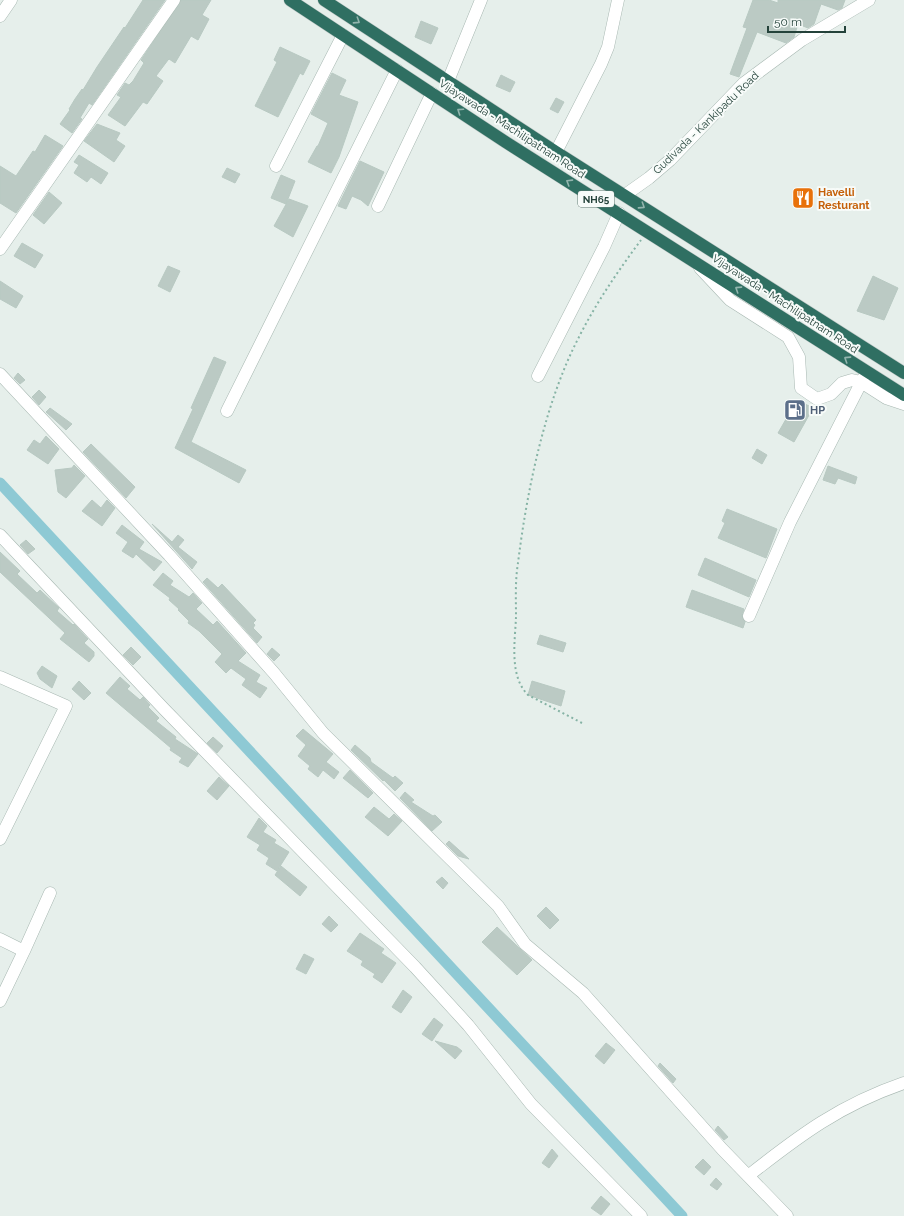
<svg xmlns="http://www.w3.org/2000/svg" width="904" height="1216" font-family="Raleway,sans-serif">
  <rect width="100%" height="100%" fill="#e6efeb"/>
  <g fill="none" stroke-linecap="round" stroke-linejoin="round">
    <!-- canal -->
    <path stroke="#8ec9d4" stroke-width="11" d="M0,483l682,733"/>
  </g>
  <!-- building -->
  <path fill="#bbcac4" stroke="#b8c9c2" d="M143,0h22l-73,105 -3,-2 -9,15 2,1 -10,14 -12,-9 10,-14 -1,-1 6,-10 7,-10 1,1 14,-23 27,-40 1,1z
    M181,0h30l-9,15 7,4 -11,21 -7,-4 -16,27 -6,-4 -1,1 -12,16 7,5 -16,23 -4,-2 -18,24 -17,-11 13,-18 -4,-2 8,-12 4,2 4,-4 11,-18 -3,-3z
    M753,0h16l9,3v-3h67l-3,8 -4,2 -17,-6 -7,20 -6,4 -10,-4 -4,13 -8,6 -29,-11 -18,45 -9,-3 17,-46 -4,-1z
    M421,21l17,7 -7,16 -16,-7z
    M280,47l30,14 -7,14 -3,-2 -22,44 -23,-11 22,-44 -3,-2z
    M332,73l14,7 -7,15 19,7 -19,55 -8,16 -23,-11 9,-16h1l10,-23 -17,-9z
    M501,75l14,7 -5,10 -14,-6z
    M556,98l8,4 -6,11 -8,-4z
    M97,124l23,9 -4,7 9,6 -11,16 -30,-21z
    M45,135l18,11 -47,67 -16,-10v-37l16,10 17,-25 2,1z
    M79,155l29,18 -7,11 -10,-7 -4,5 -13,-9 5,-8 -5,-3z
    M360,161l24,11 -16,34 -7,-6 -9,-4 -6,13 -8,-3z
    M227,168l13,6 -5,9 -13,-6z
    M281,175l14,6 -9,23 -15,-6z
    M49,192l13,11 -18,21 -11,-9z
    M289,199l19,7 -15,31 -19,-11z
    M22,243l21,12 -8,13 -21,-12z
    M168,266l12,5 -10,21 -12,-6z
    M873,276l25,12 -14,32 -27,-9z
    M0,281l23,15 -7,12 -16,-9z
    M214,357l12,5 -35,80 55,28 -7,13 -64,-35 18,-39 -2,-1z
    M18,373l7,7 -5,4 -6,-6z
    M39,390l7,7 -7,8 -7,-8z
    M797,400l16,8 -19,34 -16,-9z
    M50,408l22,16 -6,6 -20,-18z
    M46,436l13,13 -11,15 -21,-14 7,-10 6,4z
    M91,444l44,43 -9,11 -43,-46z
    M757,449l10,6 -5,9 -10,-6z
    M74,465l11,11 -19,22 -8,-6 -3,-22 17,-2z
    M828,466l29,11 -2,7 -17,-6 -3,6 -12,-4z
    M92,500l9,8 6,-8 8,8 -13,18 -20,-15z
    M727,509l50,20 -11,29 -48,-20 7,-15 -3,-2z
    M152,524l20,18 6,-7 6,5 -6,7 19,15 -5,7z
    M122,525l22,17 -5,7 23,13 -8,9 -18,-17 -3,4 -11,-7 6,-9 -12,-9z
    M26,540l9,9 -7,5 -8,-9z
    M0,552l20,19 -3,3 20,19 3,-3 19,18 -2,3 16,14 1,-1 14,15 -4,4 10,9v4l-5,6 -29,-23 5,-6 -65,-61z
    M705,558l51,22 -7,17 -51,-22z
    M163,573l10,8 -3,4 19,12 4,-4 9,10 -6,6 17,16 4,-4 29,32 -8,8 22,14 -4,7 11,6 -7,10 -18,-13 4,-6 -15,-11 -5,5 -11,-11 7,-8 -23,-23 -11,-8 1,-2 -11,-11 1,-1 -10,-9 1,-2 -17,-13z
    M207,578l11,10 4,-4 34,36 -3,3 2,2 -2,3 9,9 -5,6 -54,-61z
    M692,590l52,19 -2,7 3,6 -2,6 -57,-21z
    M540,635l26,8 -3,9 -26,-8z
    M131,647l10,10 -8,8 -10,-10z
    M272,648l8,7 -6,6 -7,-7z
    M42,666l15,10 -5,12 -12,-9 -3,-6z
    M120,677l10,9 -3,3 13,11 3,-3 7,8 -2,2 11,11 -3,3 20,16 -1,2 23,15 -10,13 -9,-5 3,-4 -12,-8 1,-2 -65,-55z
    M79,681l12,12 -7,7 -12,-11z
    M532,681l33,10 -4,15 -33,-11z
    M303,729l30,25 -7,8 13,10 -5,7 -11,-9 -5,7 -10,-8 2,-3 -12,-10 8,-11 -10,-9z
    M213,737l10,9 -6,7 -10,-10z
    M355,745l15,13 1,4 22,16 2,-2 8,7 -8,8 -11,-11 -1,1 -32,-31z
    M350,770l23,23 -5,5 -25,-20z
    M219,777l10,9 -12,14 -10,-9z
    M405,792l9,8 -3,2 22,14 2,-1 7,7 -10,9 -32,-33z
    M374,807l15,12 5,-5 8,7 -14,15 -23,-19z
    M259,818l8,8 -4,6 13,8 -2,3 15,9 -12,19 -11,-7 3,-6 -12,-8 3,-5 -13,-8z
    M449,841l20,18 -11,-3 -12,-12z
    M281,866l26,21 -7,9 -25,-21z
    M442,877l6,6 -5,6 -7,-7z
    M546,907l13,13 -9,9 -13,-13z
    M329,916l9,9 -7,7 -9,-8z
    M497,927l35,33 -15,15 -35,-33z
    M360,933l24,16 -3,4 15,10 -14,20 -9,-6 2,-3 -14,-9 2,-4 -16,-10z
    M304,954l10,5 -8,15 -10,-5z
    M403,990l9,7 -11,16 -9,-6z
    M434,1018l9,7 -11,16 -10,-7z
    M435,1041l22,6 5,4 -7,8z
    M606,1043l9,7 -11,14 -9,-8z
    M660,1063l16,16 -3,4 -15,-17z
    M718,1126l10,11 -4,3 -9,-10z
    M552,1149l6,7 -9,12 -7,-5z
    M703,1159l8,8 -7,8 -9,-8z
    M716,1178l6,6 -5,6 -7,-5z
    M601,1196l9,8 -9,11 -10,-7z"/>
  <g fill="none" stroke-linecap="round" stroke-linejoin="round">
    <!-- minor casing -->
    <g stroke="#a8b8b2" stroke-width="13">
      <path id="minor" d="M0,16l11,-16
        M448,81l33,-81
        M556,152l45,-88 7,-17 10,-47
        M276,166l67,-131
        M625,195l24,-17 21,-18 74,-77 58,-43 67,-40
        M378,206l54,-113
        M0,249l174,-249
        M700,268l30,32 58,37 11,20 2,31 16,11 14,-5 11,-11 10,-3 9,2 25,16 18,6
        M0,374l169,181 105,118 49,60 175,173 27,38 58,49 139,156 65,67
        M538,376l66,-129 15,-34
        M227,411l170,-341
        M0,535l164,174 251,258 53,58 63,79 110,112
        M749,616l41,-94 75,-147
        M0,677l66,29 -66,133
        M0,939l24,12 -24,50
        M24,951l26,-58
        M748,1176c52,-41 92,-71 156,-93"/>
    </g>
    <!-- highway casing -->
    <g stroke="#c2cac8" stroke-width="13">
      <path id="highway" d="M290,0l214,141 400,254
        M324,0l232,152 348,221"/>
    </g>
    <!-- path -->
    <path stroke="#86b3a5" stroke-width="2" stroke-dasharray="2 3" stroke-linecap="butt" d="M582,723l-54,-28c-19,-19 -13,-53 -12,-78 0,-17 -1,-36 2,-54 9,-73 27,-161 61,-226 17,-34 39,-66 62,-97"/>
    <!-- minor -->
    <use href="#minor" stroke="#fff" stroke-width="12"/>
    <!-- highway -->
    <use href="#highway" stroke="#2f6f62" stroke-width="12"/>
  </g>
  <!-- one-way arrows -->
  <defs><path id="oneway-chevron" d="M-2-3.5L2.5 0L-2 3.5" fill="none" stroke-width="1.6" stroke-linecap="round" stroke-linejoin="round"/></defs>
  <g stroke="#93b5ae">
    <use href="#oneway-chevron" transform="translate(357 21) rotate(33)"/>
    <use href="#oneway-chevron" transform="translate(460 111) rotate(-146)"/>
    <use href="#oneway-chevron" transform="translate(569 182) rotate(-148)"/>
    <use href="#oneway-chevron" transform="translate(642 206) rotate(33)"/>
    <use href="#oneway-chevron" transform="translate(738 289) rotate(-147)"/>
    <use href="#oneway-chevron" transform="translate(847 359) rotate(-147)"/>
  </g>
  <!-- icons -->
  <defs>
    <g id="restaurant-square" transform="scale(1.15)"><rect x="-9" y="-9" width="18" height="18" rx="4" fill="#e8710a" stroke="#f7fbf9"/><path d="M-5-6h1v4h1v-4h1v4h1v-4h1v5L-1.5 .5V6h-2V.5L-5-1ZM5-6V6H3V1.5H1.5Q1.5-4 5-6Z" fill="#fff"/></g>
    <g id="fuel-square" transform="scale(1.15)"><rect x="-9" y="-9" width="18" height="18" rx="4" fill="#5c6f8a" stroke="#f7fbf9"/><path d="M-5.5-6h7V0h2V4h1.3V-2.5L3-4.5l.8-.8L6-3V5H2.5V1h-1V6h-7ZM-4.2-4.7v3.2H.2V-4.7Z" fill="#fff"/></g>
  </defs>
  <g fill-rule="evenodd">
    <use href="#restaurant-square" x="803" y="198"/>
    <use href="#fuel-square" x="795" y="410"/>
  </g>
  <g text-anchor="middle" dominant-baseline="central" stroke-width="4" stroke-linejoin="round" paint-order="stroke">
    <!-- shield labels -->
    <rect fill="#f7fbf9" stroke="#637a73" stroke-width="1" x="578" y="191" width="36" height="16" rx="3"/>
    <g font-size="10" font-weight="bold" fill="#24423a">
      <text x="596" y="199">NH65</text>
    </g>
    <!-- street labels -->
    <g font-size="11" fill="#24423a" stroke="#f7fbf9">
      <text transform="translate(706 123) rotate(-44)">Gudivada - Kankipadu Road</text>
      <text transform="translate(512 129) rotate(33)">Vijayawada - Machilipatnam Road</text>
      <text transform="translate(785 304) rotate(33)">Vijayawada - Machilipatnam Road</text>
    </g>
    <!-- food labels -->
    <g font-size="11" font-weight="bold" fill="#c56008" stroke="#f7fbf9" text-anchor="start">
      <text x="818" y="192">Havelli<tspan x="818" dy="13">Resturant</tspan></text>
    </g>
    <!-- service labels -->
    <g font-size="11" font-weight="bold" fill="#4e5e75" stroke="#f7fbf9" text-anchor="start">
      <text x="810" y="410">HP</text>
    </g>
  </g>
  <!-- scale -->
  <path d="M768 26v6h77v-6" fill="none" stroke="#24423a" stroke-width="2"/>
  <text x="774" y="26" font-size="12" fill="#24423a" stroke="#f7fbf9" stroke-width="3" paint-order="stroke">50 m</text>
</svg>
